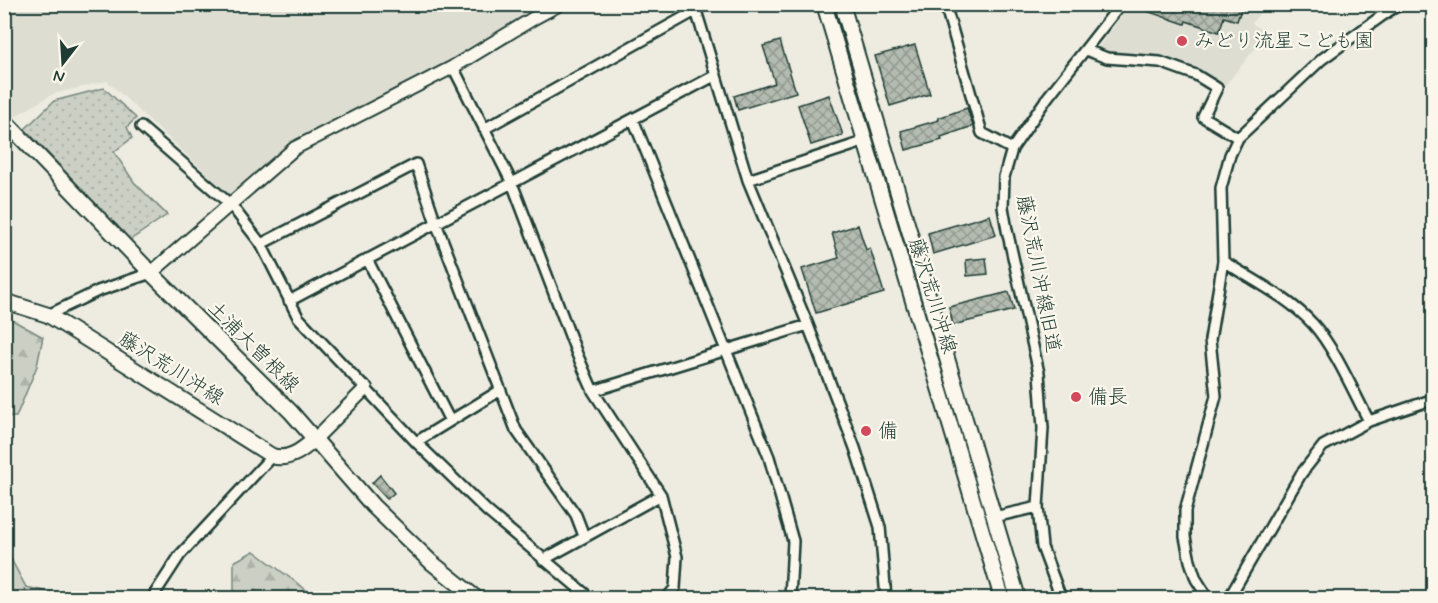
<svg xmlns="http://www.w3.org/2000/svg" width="1438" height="603" font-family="Mynerve,'Klee One',sans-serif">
  <defs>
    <pattern id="green-dots" width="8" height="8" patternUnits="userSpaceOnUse" patternTransform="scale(1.5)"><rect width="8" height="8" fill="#cbcfc4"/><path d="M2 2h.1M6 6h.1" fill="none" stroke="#aeb3a9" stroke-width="1.8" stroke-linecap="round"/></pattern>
    <pattern id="forest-firs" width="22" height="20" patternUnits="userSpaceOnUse" patternTransform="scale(1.5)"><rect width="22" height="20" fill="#cbcfc4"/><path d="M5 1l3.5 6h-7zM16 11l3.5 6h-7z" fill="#aeb3a9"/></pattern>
    <pattern id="building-cross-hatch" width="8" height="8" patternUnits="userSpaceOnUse" patternTransform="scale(1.5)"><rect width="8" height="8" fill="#b4bbb0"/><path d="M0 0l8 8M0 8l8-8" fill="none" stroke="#929990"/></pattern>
  </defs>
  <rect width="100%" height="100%" fill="#eeece1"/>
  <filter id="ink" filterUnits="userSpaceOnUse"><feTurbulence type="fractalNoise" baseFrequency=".0167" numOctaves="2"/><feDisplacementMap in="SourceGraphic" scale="12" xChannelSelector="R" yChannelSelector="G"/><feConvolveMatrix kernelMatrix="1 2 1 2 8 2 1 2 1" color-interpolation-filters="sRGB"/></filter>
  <g filter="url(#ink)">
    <!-- built -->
    <path fill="#ddddd2" d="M1254,4l9,5 -11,14 15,11 -43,53 -28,-19 -29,-8 -55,-5 -15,-6 33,-44z
      M5,5h542l-96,57 -155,79 -62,53h-5l-122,-113 -54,13 -39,23 -9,-10z"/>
    <!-- green -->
    <path fill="url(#green-dots)" stroke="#75867c" stroke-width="1.5" d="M104,88l32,30 -9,9 5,11 -18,14 20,30 33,33 -37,25 -105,-111 29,-28z"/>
    <!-- forest -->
    <path fill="url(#forest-firs)" stroke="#75867c" stroke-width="1.5" d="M5,316l38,21 -6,29 -21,51h-11z
      M4,546l22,41 46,10 36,-3 6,4h-109z
      M254,551l63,47h-83v-36z"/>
    <!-- building -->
    <path fill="url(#building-cross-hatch)" stroke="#1f3d34" stroke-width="1.5" d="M1132,4h111l-6,17 -13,-4 -5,15 -33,-11 -1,3 -53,-18z
      M780,41l16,51 -58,18 -4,-14 41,-13 -12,-37z
      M915,45l15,49 -40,12 -15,-50z
      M829,95l14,40 -32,10 -13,-40z
      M967,108l6,18 -32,11 1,3 -36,10 -5,-19 38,-11 -1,-2z
      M990,215l6,20 -63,19 -5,-21z
      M858,225l8,25 4,-2 14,45 -68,20 -14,-44 37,-11 -7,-25z
      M986,258l2,16 -21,2 -1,-16z
      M1009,292l5,18 -61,15 -4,-18z
      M380,475l14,18 -7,6 -15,-16z"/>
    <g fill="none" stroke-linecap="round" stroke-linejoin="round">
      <!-- minor casing -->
      <g stroke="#1f3d34" stroke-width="14">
        <path id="minor" d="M694,4l54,176 60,145 47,123 25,79 6,71
          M945,4l37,129 30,16
          M1086,50l21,8 53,4 36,13 21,13 -14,29 35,21
          M453,67l59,116 65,171 16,37 68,104 16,62 -2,31 -8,10
          M633,119l136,338 24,84 -3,57
          M141,127l90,78 30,39 37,73 118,125 71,69 103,87
          M484,129l213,-119
          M748,180l118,-39
          M261,244l155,-80 20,59 80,207 60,85 8,21
          M367,259l83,162
          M1223,261c31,20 65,36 90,63 21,23 41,69 56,97
          M289,301l427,-226
          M48,315l50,-24 53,-18
          M593,391l215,-66
          M416,442l83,-51
          M1038,507l4,40 19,51
          M994,517l44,-10 5,-79 -4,-55 -32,-143 -4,-23 1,-30 8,-28 35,-51 74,-94
          M543,560l118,-65
          M152,598l28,-43 92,-99
          M1208,598l-12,-19 -6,-18 -5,-24v-26l31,-115 -6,-56 13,-79 -2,-73 9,-33 8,-17 84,-79 68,-49 12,-6
          M1229,598l72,-124 22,-28 46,-25 65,-22"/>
      </g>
      <!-- tertiary casing -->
      <g stroke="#1f3d34" stroke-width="16">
        <path id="tertiary" d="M151,273l144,-125 158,-81 81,-49 26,-14
          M314,440l52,-52"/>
      </g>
      <!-- secondary casing -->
      <g stroke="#1f3d34" stroke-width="18">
        <path id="secondary" d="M824,4l178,594
          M842,4l176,594
          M4,120l147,153 140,139 82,94 58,56 45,36
          M4,301l44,14 224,141c17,5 30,-6 42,-16"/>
      </g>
      <!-- minor -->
      <use href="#minor" stroke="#fbf7ec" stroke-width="9"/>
      <!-- tertiary -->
      <use href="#tertiary" stroke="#fbf7ec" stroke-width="12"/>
      <!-- secondary -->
      <use href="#secondary" stroke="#fbf7ec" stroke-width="14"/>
    </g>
  </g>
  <!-- markers -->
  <g fill="#d1495b" stroke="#fbf7ec" stroke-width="2">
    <circle cx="1182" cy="41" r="6"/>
    <circle cx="1076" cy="397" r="6"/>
    <circle cx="866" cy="431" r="6"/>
  </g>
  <g text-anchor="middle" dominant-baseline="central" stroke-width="4.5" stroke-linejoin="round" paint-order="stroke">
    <!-- poi labels -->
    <g font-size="20" fill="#1f3d34" stroke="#fbf7ec" text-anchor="start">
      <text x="1194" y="41">みどり流星こども園</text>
      <text x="1088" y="397">備長</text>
      <text x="878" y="431">備</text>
    </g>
    <!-- street labels -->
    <g font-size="20" fill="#1f3d34" stroke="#fbf7ec">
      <text transform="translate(1038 274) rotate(79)">藤沢荒川沖線旧道</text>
      <text transform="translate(932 296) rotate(73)">藤沢荒川沖線</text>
      <text transform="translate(253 347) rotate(45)">土浦大曽根線</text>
      <text transform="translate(171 369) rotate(32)">藤沢荒川沖線</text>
    </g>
  </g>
  <!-- margin -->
  <rect width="1438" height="603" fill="none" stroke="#fbf7ec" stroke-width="24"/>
  <rect x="12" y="12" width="1414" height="579" fill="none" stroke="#1f3d34" stroke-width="2" filter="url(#ink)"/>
  <!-- north arrow -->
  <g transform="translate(63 63) rotate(197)" stroke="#fbf7ec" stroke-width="4.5" paint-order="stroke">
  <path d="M0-4.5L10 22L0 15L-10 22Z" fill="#1f3d34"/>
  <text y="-9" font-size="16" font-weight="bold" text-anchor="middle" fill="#1f3d34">N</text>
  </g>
</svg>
